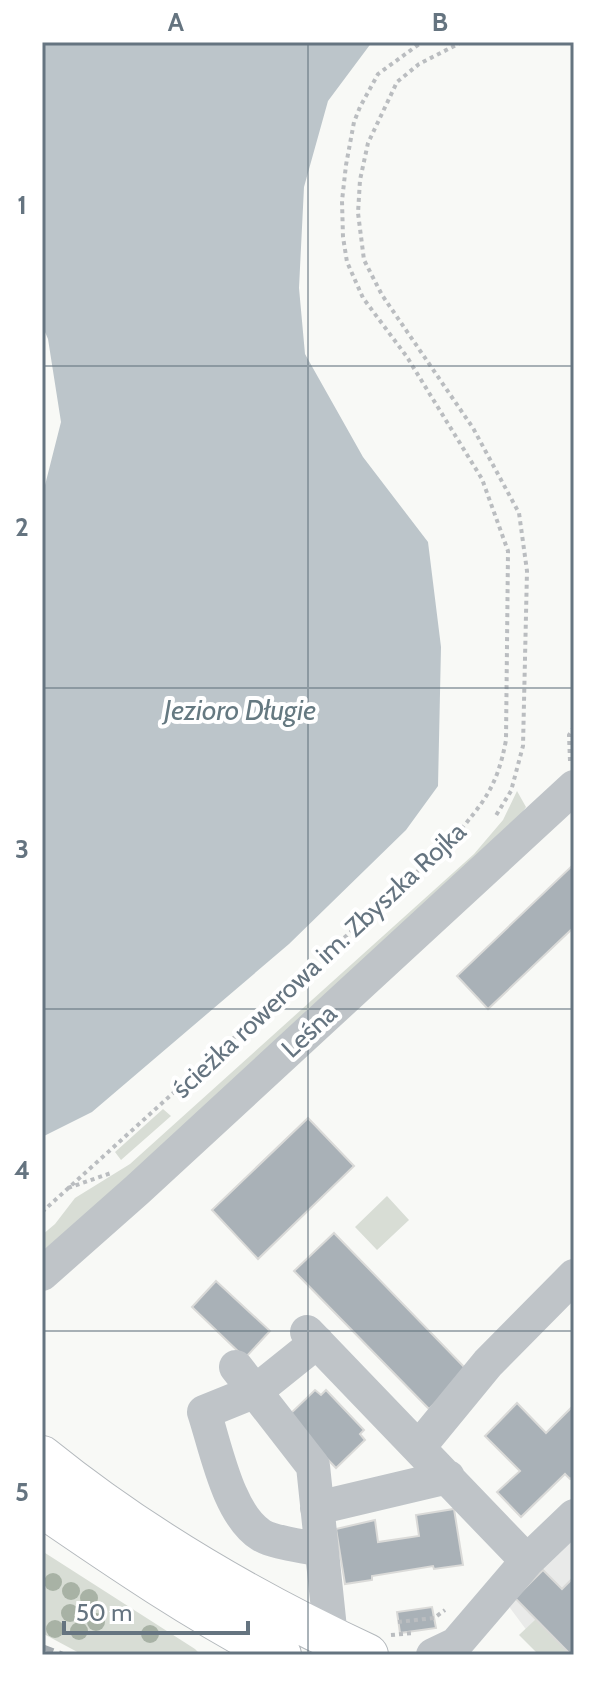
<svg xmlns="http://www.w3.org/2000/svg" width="616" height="1697" font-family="Cabin,sans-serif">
  <rect width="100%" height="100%" fill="#f8f9f6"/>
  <!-- built -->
  <path fill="#e9eae9" d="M574,1532v123h-29l-41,-55z"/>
  <!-- green -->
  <path fill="#d8ddd5" d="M517,791l9,16 -10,15 -474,434v-21l13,-11 20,-26 55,-34 344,-310 29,-34z
    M163,1109l8,7 -50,44 -6,-8z
    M387,1196l22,24 -32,30 -22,-23z
    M42,1551l153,98 6,6h-118l-41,-22z
    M536,1619l34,35 4,-3v4h-35l-20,-20z"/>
  <!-- water -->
  <path fill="#bcc5ca" d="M42,42h330l-44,59 -24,86 -5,101 6,66 58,103 65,85 13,105 -3,139 -32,44 -117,114 -197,168 -50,25v-640l19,-75 -13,-83 -6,-14z"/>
  <!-- building -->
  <path fill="#a9b1b7" stroke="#dadad8" stroke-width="2" d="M574,864v63l-86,82 -31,-33z
    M308,1118l46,48 -96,93 -46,-49z
    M334,1233l134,138 -39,38 -135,-138z
    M216,1281l54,50 -25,27 -53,-51z
    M315,1390l6,5 5,-5 38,40 -4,4 5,6 -29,28 -49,-51z
    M517,1403l29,30 28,-28v71l-4,3 -5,-5 -44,43 -24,-25 23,-21 -35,-35z
    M454,1509l9,56 -29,4 -1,-3 -61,10v4l-27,4 -9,-55 39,-9 3,22 41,-6 -3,-21z
    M543,1570l19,19 12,-12v74l-4,3 -55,-56z
    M432,1607l4,21 -36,5 -3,-21z"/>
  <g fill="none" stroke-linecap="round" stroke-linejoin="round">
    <!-- major casing -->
    <g stroke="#b3b8bc" stroke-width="44">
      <path id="major" d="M42,1457c99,80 209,144 325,198
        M42,1506c77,53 155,106 238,149"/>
    </g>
    <!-- path -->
    <path stroke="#babdc0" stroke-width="4" stroke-dasharray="4 4" stroke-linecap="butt" d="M462,42l-43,22 -22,18 -29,61 -8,37 -2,33 6,47 18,35 91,133 46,85 8,58 -4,175 -12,45 -16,26
      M570,761l-1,-26 5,-8
      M68,1188l43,-15
      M42,1212l410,-372c30,-36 45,-51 54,-100l2,-189 -26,-72 -75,-122 -44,-59 -16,-36 -4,-25 -1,-36 4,-36 8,-43 6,-15 18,-33 44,-32
      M398,1622l36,-4 11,-8
      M391,1635l23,-2"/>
    <!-- minor -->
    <path stroke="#bfc4c8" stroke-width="34" d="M42,1274l95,-84 437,-403
      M307,1332l220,229
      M317,1342l-61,49 -52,21c12,36 24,102 57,123 13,8 44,11 60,15
      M236,1367l77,99 18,172
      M419,1447l69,-84 86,-87
      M317,1508l131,-31
      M433,1655l23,-11 71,-83 47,-45"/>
    <!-- major -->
    <use href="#major" stroke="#fff" stroke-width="42"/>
    <!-- rail -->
    <path stroke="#a1a8ad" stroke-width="6" stroke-dasharray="12 6" stroke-linecap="butt" d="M42,1647l21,8"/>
  </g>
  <!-- trees -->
  <g fill="#a8b2a5">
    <circle cx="53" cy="1582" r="9"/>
    <circle cx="71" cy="1591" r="9"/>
    <circle cx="89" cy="1598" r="9"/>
    <circle cx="70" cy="1613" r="9"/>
    <circle cx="96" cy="1622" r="9"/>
    <circle cx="55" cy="1629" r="9"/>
    <circle cx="79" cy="1631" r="9"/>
    <circle cx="150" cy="1634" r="9"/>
  </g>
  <!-- grid -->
  <path fill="none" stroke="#657480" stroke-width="2" stroke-opacity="0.55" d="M308,42v1613M42,366h532M42,688h532M42,1009h532M42,1331h532"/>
  <g text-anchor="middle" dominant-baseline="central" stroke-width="8" stroke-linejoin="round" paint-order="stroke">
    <!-- street labels -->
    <g font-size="26" fill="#657480" stroke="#fff">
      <text transform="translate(319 960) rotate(-43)">ścieżka rowerowa im. Zbyszka Rojka</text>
      <text transform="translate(309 1031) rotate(-43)">Leśna</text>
    </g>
    <!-- water labels -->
    <g font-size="28" font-style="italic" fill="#657981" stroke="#fff">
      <text x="240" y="710">Jezioro Długie</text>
    </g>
  </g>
  <!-- border -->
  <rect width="616" height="1697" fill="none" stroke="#ffffff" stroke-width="88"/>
  <!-- scale -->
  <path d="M64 1621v12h184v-12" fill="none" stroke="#657480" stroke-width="4"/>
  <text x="76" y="1621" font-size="24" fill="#657480" stroke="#ffffff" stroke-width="6" paint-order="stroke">50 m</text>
  <rect x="44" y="44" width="528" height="1609" fill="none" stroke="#657480" stroke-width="3"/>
  <g font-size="26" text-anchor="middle" font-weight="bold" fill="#657480">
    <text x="176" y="31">A</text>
    <text x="440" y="31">B</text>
    <text x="22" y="214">1</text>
    <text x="22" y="536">2</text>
    <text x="22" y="858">3</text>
    <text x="22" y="1179">4</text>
    <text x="22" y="1501">5</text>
  </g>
</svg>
